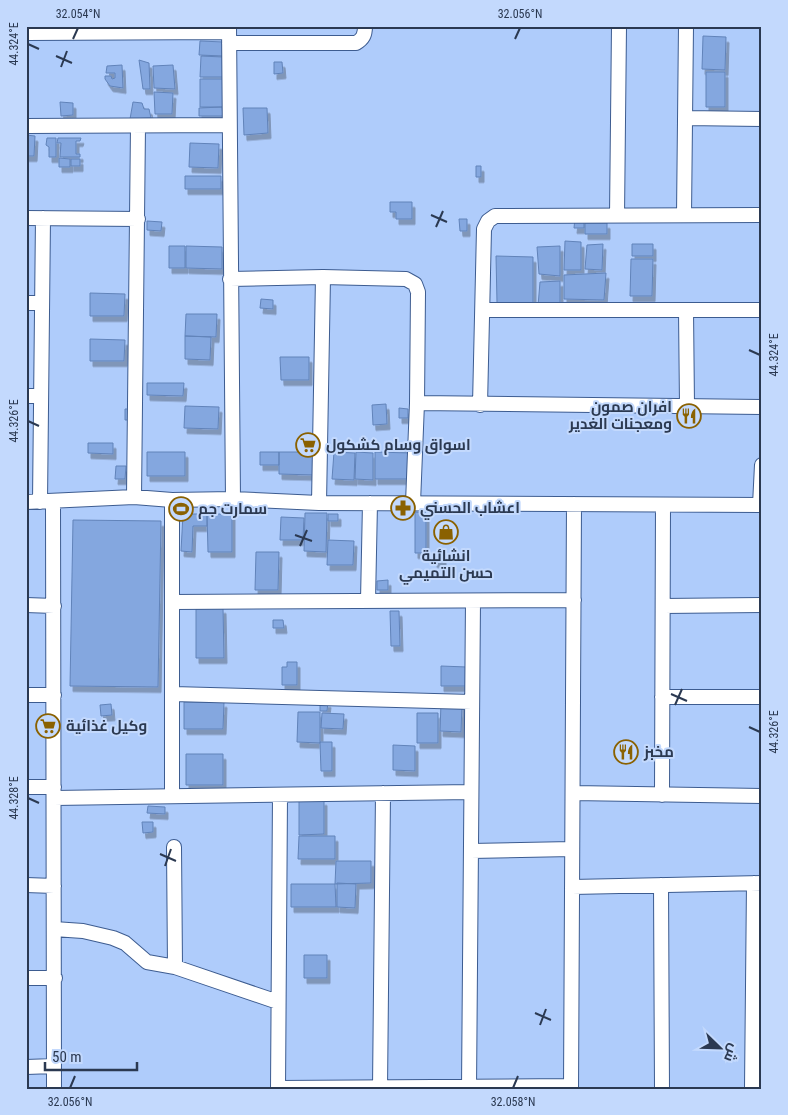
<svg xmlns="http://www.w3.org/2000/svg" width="788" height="1115" font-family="'Roboto Condensed',Cairo,sans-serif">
  <defs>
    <filter id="shadow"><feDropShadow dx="3" dy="5.5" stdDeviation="0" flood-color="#0004"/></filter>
  </defs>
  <rect width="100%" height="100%" fill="#afccfb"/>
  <!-- building -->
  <path fill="#84a7df" stroke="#6183b9" filter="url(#shadow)" d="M703,36l23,1 -1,33 -23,-1z
    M200,41l24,1 -1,14 -24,-1z
    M201,56l22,1v20h-23z
    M139,60l10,3 1,26h-7z
    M274,62h8l1,11 -9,1z
    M122,65l1,23 -13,-2 -5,-7v-3h6l1,3 3,-1v-5h-9l1,-7z
    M173,65l2,24 -21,-1 -1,-22z
    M706,72h19v35h-19z
    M200,79h23v28h-23z
    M154,92l19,1 -1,21h-17z
    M60,102l13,1v12l-12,1z
    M133,102l9,1 2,6h5l2,9 -21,1z
    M222,107l1,9h-24v-8z
    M243,108h24l1,25 -24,2z
    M26,135l9,1 -1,20h-8z
    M47,138h9v19h-7v-10l-3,-2z
    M58,138h23l-1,3h-4v13h4v3h-20l1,-14h-4z
    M190,143l29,1 -1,24 -29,-1z
    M59,158l11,1v8h-11z
    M71,159h9v7h-9z
    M476,166h5v11h-5z
    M185,176h36v13h-36z
    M390,202h22v17h-16v-7h-6z
    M575,218l9,1v9h-10z
    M459,219h8v12h-7z
    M147,221l15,1 -1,9 -14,-1z
    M585,223h22v11h-22z
    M565,241l16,1v28h-17z
    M603,244l-1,26 -17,-1 2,-24z
    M632,244h21v12h-21z
    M169,246h16v22h-16z
    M186,246l36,1v22l-36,-1z
    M560,246v30l-21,-2 -2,-27z
    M496,256l37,1v46h-36z
    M631,259h22l-1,37h-22z
    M606,273l-2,27 -40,-1v-24z
    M560,281v25h-22l2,-24z
    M90,293l35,1 -1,22h-34z
    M261,299l12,1v9l-13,-1z
    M186,314h31l-1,23 -31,-1z
    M185,336l26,1 -1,23 -25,-1z
    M90,339l35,1 -1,21h-34z
    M280,357h29v23h-28z
    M147,383h37l-1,13 -36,-1z
    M386,404l1,20 -14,1 -1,-20z
    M185,406l34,1 -1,22 -34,-1z
    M399,408l9,1v9h-9z
    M125,409h5v11h-5z
    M88,443h25v11l-25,-1z
    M398,446h10v5h-10z
    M147,452h38v24h-38z
    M260,452h19v13h-19z
    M279,452h37l-1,23 -36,-1z
    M334,452l21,1 -1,27 -22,-1z
    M356,452l17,1v27l-18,-1z
    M375,452l36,1v26h-36z
    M116,466h10l-1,13h-10z
    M415,512l11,1v40h-11z
    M305,513h22l-1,39 -22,-1z
    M183,514h24v12h-14l-1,26 -11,-1z
    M207,514h25v38h-24z
    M328,514h10v7h-10z
    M281,517l23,1 -1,22h-23z
    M73,520l88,1 -3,166 -88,-1z
    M328,540l26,1 -1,24h-26z
    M256,552h23l-1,38h-23z
    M435,553h8v9h-9z
    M388,580v10h-11v-9z
    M223,608l1,50h-28v-49z
    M390,611h9l1,35h-9z
    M273,620h10l1,8h-11z
    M287,662h10v23h-15v-18h5z
    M441,666l26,1 -1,19h-25z
    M184,702h40l-1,27h-39z
    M320,702h8l-1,9h-7z
    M441,703l21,1 -1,28 -21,-1z
    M111,704l1,11 -11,1 -1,-11z
    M298,712h22v31l-23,-1z
    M322,713l22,1 -1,15 -22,-1z
    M417,713h21v30h-21z
    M320,742h12v29h-11z
    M393,745l22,1v25l-22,-1z
    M186,754h37v31h-37z
    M299,800h25v34l-25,1z
    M148,806l17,1v7l-18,-1z
    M142,822h11v10l-10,1z
    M299,836h36v23h-37z
    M336,861h35v22l-36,1z
    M337,883l19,1 -1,24 -18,-1z
    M291,884h44l1,23h-45z
    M304,955h23v23h-23z"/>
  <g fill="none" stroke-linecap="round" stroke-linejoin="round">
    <!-- minor casing -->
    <g stroke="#3d5c90" stroke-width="16">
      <path id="minor" d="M229,26l4,473
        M26,33l203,-1
        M229,43h127c7,-4 9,-8 9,-17
        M685,118l77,1
        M26,126l203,-1
        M684,215l2,-189
        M617,216l2,-190
        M26,218l112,1
        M230,279l93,-2 83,2 9,5 3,8 -1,111 -4,100
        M26,303h16
        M483,310h279
        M686,310l1,96
        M26,396h14
        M417,403l345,4
        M480,405l4,-176 4,-8 7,-5 267,-1
        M134,497l4,-371
        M26,502l108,-5 38,3 61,-1 86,4 443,2
        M40,502l3,-284
        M53,502l1,587
        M319,503l4,-226
        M760,505l2,-40
        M368,601l2,-98
        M173,602l401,-2
        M26,605l28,1
        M663,606l99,-1
        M173,694l299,8
        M26,695h28
        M662,697h100
        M26,787h28
        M573,793l189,3
        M662,795l1,-290
        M172,796v-296
        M54,798l417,-6
        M174,847l1,120
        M471,851l101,-2
        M26,885l28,1
        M661,885l1,204
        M572,887l190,-4
        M54,929l29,2 30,7 12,5 22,19 28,5 103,35
        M26,978h29
        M26,1067l28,-1
        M278,1088l293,-2
        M469,1088l4,-487
        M278,1089l2,-294
        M380,1089l3,-296
        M571,1089l3,-585
        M752,1089l2,-206"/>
    </g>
    <!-- minor -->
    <use href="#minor" stroke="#fff" stroke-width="14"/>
  </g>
  <!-- ticks -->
  <path fill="none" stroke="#2b3951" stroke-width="2" d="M73,39l5,-11M515,39l5,-11M28,44l11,5M56,56l16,7M61,67l6,-16M431,215l16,7M436,227l7,-16M749,350l11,5M28,421l11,5M295,535l17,6M300,546l7,-16M671,694l16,7M675,705l7,-16M749,727l11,5M28,798l11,5M160,854l16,7M165,866l6,-17M535,1013l16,7M540,1025l6,-16M70,1088l5,-12M513,1088l5,-12"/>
  <!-- icons -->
  <defs>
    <g id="restaurant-ring" transform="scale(1.25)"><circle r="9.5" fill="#c3d9fd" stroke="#8a6101" stroke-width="1.5"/><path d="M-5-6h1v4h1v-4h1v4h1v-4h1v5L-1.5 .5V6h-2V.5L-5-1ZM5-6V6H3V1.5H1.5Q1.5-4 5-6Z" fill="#8a6101"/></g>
    <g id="supermarket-ring" transform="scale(1.25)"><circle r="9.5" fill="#c3d9fd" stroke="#8a6101" stroke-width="1.5"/><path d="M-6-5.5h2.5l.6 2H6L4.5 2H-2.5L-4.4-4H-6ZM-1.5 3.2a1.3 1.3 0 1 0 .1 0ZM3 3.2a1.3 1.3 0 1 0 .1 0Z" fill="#8a6101"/></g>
    <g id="pharmacy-ring" transform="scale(1.25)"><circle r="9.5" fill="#c3d9fd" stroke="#8a6101" stroke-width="1.5"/><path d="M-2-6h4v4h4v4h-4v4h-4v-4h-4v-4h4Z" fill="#8a6101"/></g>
    <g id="stadium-ring" transform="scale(1.25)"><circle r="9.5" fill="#c3d9fd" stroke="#8a6101" stroke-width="1.5"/><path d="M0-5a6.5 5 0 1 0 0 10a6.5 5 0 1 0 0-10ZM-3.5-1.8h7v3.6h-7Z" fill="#8a6101"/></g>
    <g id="shop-ring" transform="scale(1.25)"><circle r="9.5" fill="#c3d9fd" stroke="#8a6101" stroke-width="1.5"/><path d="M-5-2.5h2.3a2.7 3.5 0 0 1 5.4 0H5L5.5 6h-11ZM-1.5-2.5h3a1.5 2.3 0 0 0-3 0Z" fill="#8a6101"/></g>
  </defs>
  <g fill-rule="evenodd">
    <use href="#restaurant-ring" x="689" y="416"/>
    <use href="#supermarket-ring" x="308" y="445"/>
    <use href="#pharmacy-ring" x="403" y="508"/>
    <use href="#stadium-ring" x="181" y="509"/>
    <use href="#shop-ring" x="446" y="532"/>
    <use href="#supermarket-ring" x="48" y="726"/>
    <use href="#restaurant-ring" x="626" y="752"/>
  </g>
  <g text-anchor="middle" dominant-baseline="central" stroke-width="4" stroke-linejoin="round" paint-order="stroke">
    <!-- poi labels -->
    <g font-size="15" font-weight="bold" fill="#2b3951" stroke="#c3d9fd" text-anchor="start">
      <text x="672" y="407" text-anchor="end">افران صمون<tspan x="672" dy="17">ومعجنات الغدير</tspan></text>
      <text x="326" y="445">اسواق وسام كشكول</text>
      <text x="420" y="508">اعشاب الحسني</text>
      <text x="198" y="509">سمارت جم</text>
      <text x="446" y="556" text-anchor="middle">انشائية<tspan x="446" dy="17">حسن التميمي</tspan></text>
      <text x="66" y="726">وكيل غذائية</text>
      <text x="644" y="752">مخبز</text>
    </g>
  </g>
  <!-- border -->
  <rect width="788" height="1115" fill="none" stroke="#c3d9fd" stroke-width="55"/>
  <!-- north arrow -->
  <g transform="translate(720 1048) rotate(113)" stroke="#c3d9fd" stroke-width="4" paint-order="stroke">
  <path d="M0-4L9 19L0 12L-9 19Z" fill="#2b3951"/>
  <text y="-8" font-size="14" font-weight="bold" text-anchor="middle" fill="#2b3951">ش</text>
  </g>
  <!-- scale -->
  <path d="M45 1062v8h92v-8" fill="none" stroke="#2b3951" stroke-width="2.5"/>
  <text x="52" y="1062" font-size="15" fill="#2b3951" stroke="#c3d9fd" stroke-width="4" paint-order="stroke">50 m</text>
  <rect x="28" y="28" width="732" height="1060" fill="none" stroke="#2b3951" stroke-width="2"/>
  <g font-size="12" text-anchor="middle" fill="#2b3951">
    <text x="78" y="18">32.054°N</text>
    <text x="520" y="18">32.056°N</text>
    <text transform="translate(14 44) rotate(-90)" y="4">44.324°E</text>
    <text transform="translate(774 355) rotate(-90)" y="4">44.324°E</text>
    <text transform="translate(14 421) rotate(-90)" y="4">44.326°E</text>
    <text transform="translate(774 732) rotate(-90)" y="4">44.326°E</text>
    <text transform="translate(14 798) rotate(-90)" y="4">44.328°E</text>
    <text x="70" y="1106">32.056°N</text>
    <text x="513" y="1106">32.058°N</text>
  </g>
</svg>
